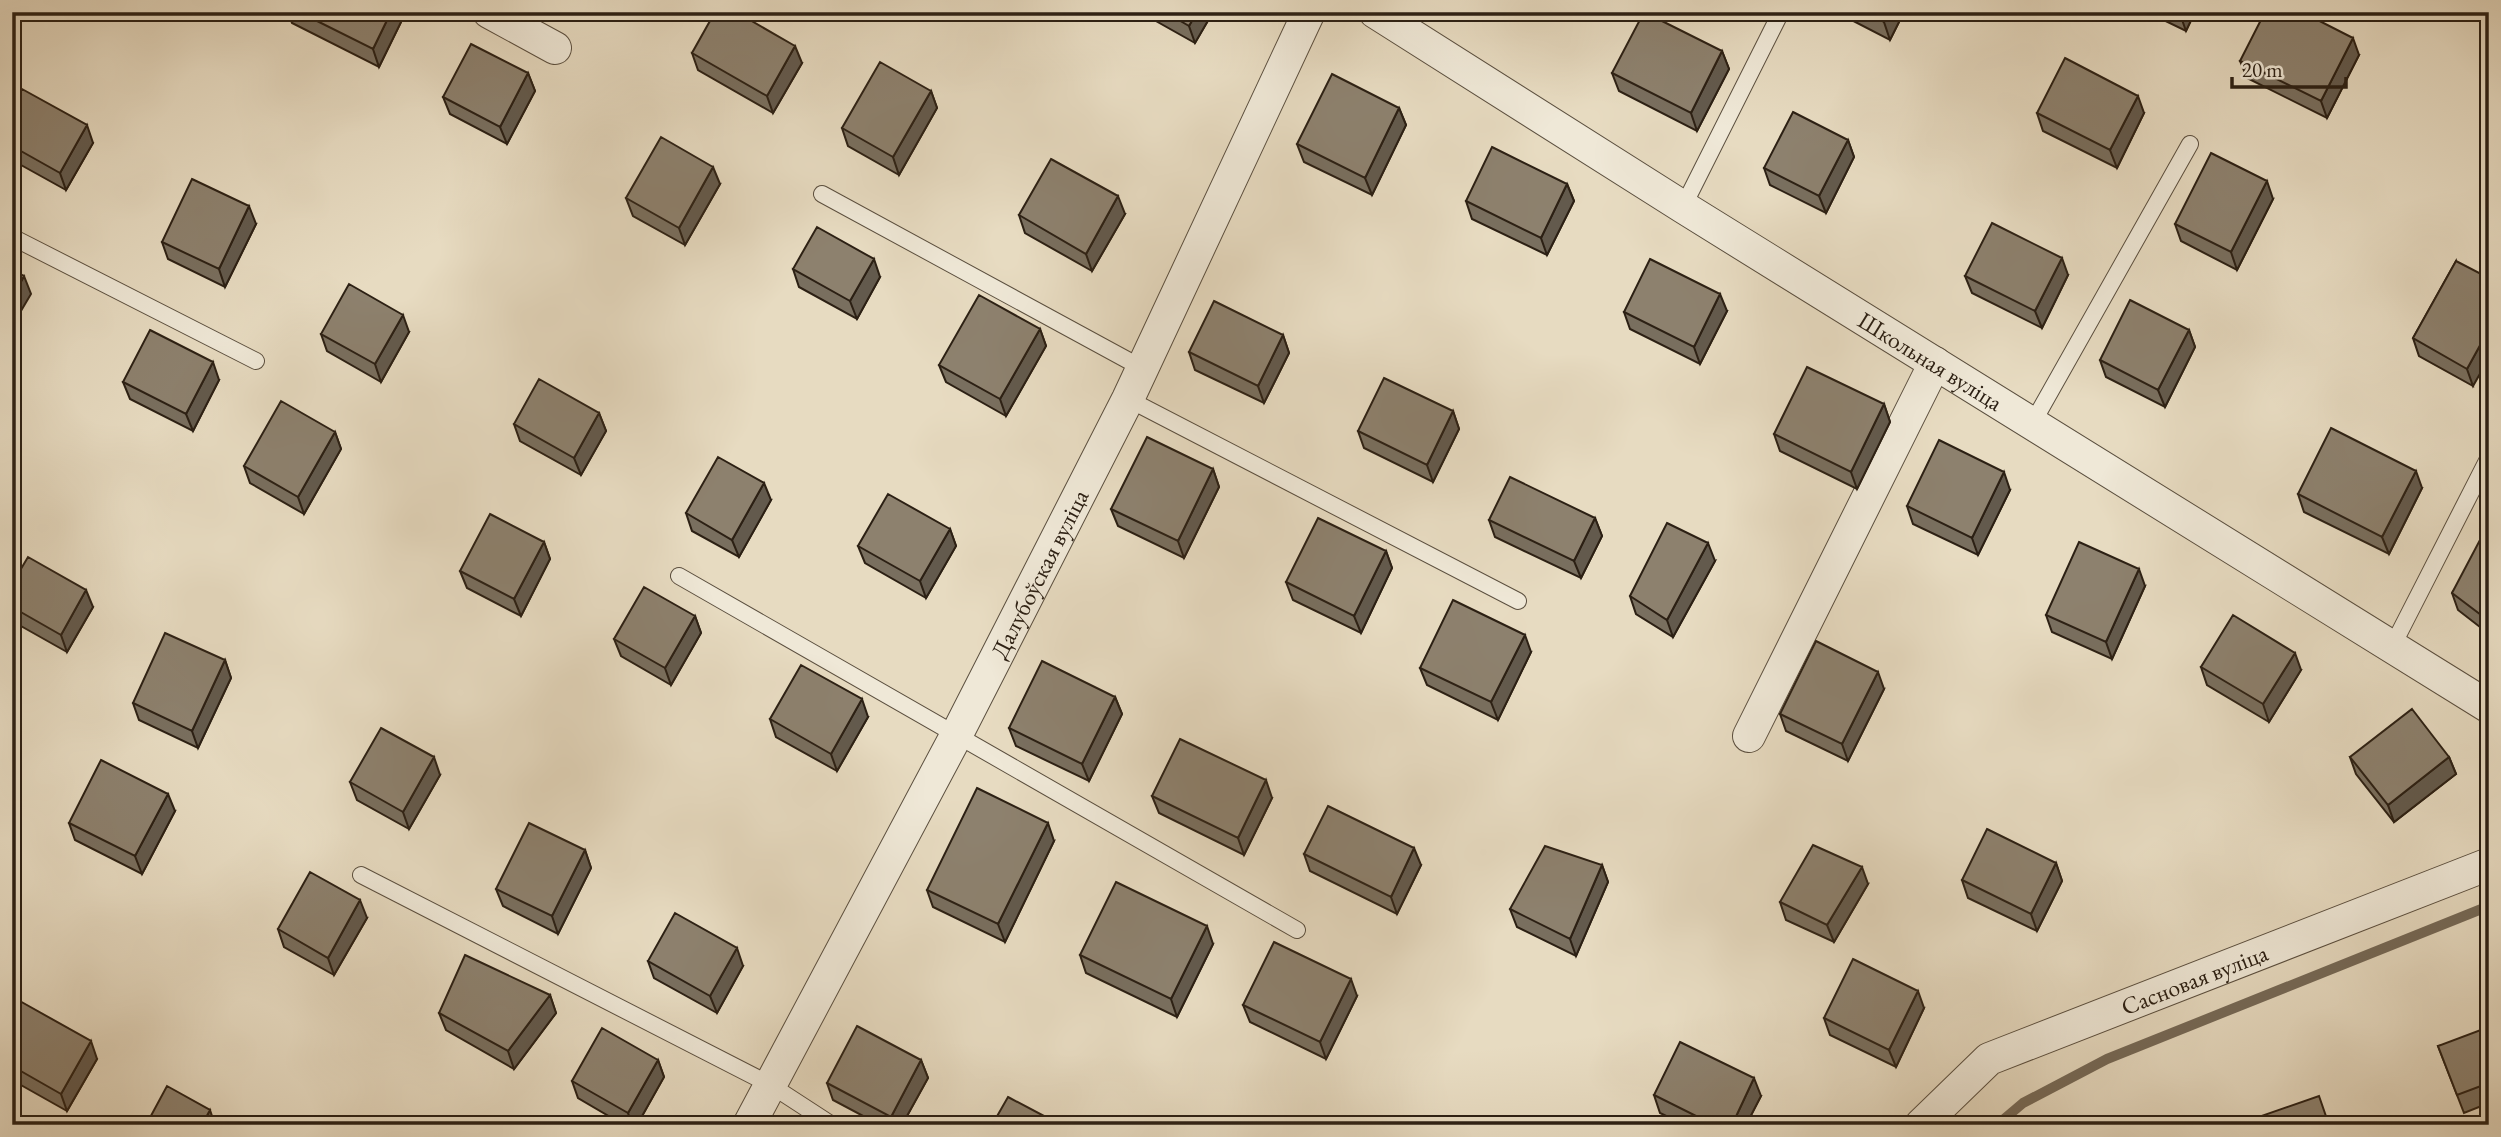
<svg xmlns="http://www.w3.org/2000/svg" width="2501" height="1137" font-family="'EB Garamond',serif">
  <rect width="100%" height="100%" fill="#e7dbc1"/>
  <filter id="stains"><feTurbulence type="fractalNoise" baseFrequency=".00286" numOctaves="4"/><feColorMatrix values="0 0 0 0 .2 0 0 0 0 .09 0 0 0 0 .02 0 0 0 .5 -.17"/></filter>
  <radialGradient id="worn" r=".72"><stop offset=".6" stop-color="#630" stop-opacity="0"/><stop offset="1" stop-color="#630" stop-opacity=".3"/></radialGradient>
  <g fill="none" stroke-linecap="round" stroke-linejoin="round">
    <!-- stream -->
    <path stroke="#766a58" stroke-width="10" d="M1997,1125l26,-22 84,-44 382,-153"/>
    <!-- lane casing -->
    <g stroke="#5b4f3f" stroke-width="18">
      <path id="lane" d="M822,194l320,174
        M1683,207l98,-195
        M12,237l244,124
        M1128,399l390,202
        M2032,424l158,-280
        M679,576l618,354
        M2392,647l97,-190
        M361,875l408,209 63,41"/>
    </g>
    <!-- street casing -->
    <g stroke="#5b4f3f" stroke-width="34">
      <g id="street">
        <path d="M489,12l66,36"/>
        <path id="s1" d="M1375,12l308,195 806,500"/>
        <path d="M1749,736l186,-373"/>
        <path id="s2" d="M749,1125l208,-391 171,-335 181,-387"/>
        <path id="s3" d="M1921,1125l68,-66 500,-195"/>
      </g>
    </g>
    <!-- lane -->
    <use href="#lane" stroke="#efe8d7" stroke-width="16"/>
    <!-- street -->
    <use href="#street" stroke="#efe8d7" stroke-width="32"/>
  </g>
  <!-- wall -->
  <path fill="#796f5f" stroke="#2c2014" stroke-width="2" d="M288,12h115l1,4 -25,51 -87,-44z
    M1140,12h73l-18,31z
    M1836,12h68l-14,28z
    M2147,12h48l-9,19z
    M1722,51l7,18 -32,62 -78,-40 -7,-18z
    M692,53l110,10 -29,50 -75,-43z
    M2359,55l-32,63 -80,-40 -7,-17z
    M528,73l7,18 -28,53 -57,-30 -7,-17z
    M931,91l6,17 -38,67 -51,-29 -6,-18z
    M12,106l81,37 -27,47 -54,-30z
    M1399,108l7,17 -34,70 -68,-33 -7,-18z
    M2037,113h107l-27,55 -74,-37z
    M1848,140l6,17 -28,56 -56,-28 -6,-17z
    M720,184l-35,61 -52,-29 -7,-18z
    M1567,184l7,17 -27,54 -75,-36 -6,-18z
    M2273,199l-36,71 -56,-29 -6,-17z
    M1125,214l-33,57 -67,-38 -6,-18z
    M256,224l-31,63 -57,-28 -6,-17z
    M2456,261l17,125 -54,-30 -6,-18z
    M793,269l87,8 -23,42 -58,-32z
    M2068,275l-26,53 -70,-35 -7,-17z
    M1727,311l-27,53 -70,-35 -6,-17z
    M1040,329l6,17 -40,70 -60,-34 -7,-17z
    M2189,330l6,17 -30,60 -59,-30 -6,-17z
    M409,332l-28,50 -54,-31 -6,-17z
    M1283,335l6,18 -25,50 -69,-33 -6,-18z
    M219,380l-26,51 -63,-32 -7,-17z
    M1884,404l6,18 -33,67 -77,-38 -6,-17z
    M1453,411l6,18 -26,53 -69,-34 -6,-17z
    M599,413l7,18 -25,44 -61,-34 -6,-17z
    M335,432l6,17 -37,65 -54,-31 -6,-17z
    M1213,469l6,18 -35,71 -66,-32 -7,-17z
    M2422,488l-33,66 -85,-42 -6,-18z
    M2010,490l-32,65 -65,-31 -6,-18z
    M771,500l-32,57 -47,-26 -6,-18z
    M1595,518l7,18 -21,42 -86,-41 -6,-17z
    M950,529l6,17 -30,52 -61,-35 -7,-17z
    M544,542l6,17 -29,57 -54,-28 -7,-17z
    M2489,542v92l-31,-24 -6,-17z
    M1386,551l6,17 -31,65 -68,-33 -7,-18z
    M1715,561l-42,76 -37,-23 -6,-18z
    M12,584l81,23 -26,45 -55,-31z
    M2145,586l-33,73 -60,-27 -6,-17z
    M695,616l6,17 -30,52 -50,-29 -7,-17z
    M1531,652l-33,68 -71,-35 -7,-17z
    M225,660l6,18 -33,70 -59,-28 -6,-17z
    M2201,667l100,3 -32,52 -62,-37z
    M1884,689l-36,72 -62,-30 -6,-17z
    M1115,697l7,17 -33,67 -73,-35 -7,-18z
    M868,717l-31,54 -61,-34 -6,-18z
    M2350,757h99l7,17 -62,48 -38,-48z
    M440,775l-31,54 -52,-29 -7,-18z
    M1152,796l120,2 -28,57 -85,-42z
    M175,811l-33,63 -67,-34 -6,-17z
    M1054,841l-49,101 -72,-35 -6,-17z
    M585,850l6,18 -33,66 -55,-28 -7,-17z
    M1304,854l117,11 -24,49 -87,-43z
    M2056,863l6,18 -25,50 -69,-33 -6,-18z
    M1602,865l6,17 -32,74 -59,-29 -7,-18z
    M1868,884l-34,58 -48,-22 -6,-18z
    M367,918l-33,57 -50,-28 -6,-18z
    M1213,944l-36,73 -91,-44 -6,-18z
    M648,961l95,5 -26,47 -63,-35z
    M550,995l6,18 -42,56 -68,-39 -7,-17z
    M1357,996l-31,63 -76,-37 -7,-17z
    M1924,1008l-28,59 -66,-32 -6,-17z
    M12,1011l85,48 -30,52 -55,-31z
    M2489,1036v67l-25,10 -26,-67z
    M658,1060l6,17 -27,48h-13l-46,-27 -6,-17z
    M921,1060l7,18 -26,47h-22l-47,-25 -6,-17z
    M1654,1095l107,1 -15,29h-61l-25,-12z"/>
  <!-- shaded-wall -->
  <path fill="#635a4d" stroke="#2c2014" stroke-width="2" d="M391,12h12l1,4 -25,51 -6,-18z
    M1197,12h16l-18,31 -6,-17z
    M1889,12h15l-14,28 -6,-18z
    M2180,12h15l-9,19 -6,-17z
    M2353,38l6,17 -32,63 -6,-17z
    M795,46l7,17 -29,50 -6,-17z
    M1722,51l7,18 -32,62 -6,-18z
    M528,73l7,18 -28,53 -7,-17z
    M931,91l6,17 -38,67 -6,-18z
    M2138,96l6,17 -27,55 -7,-18z
    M1399,108l7,17 -34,70 -7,-17z
    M87,125l6,18 -27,47 -6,-17z
    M1848,140l6,17 -28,56 -7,-17z
    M713,167l7,17 -35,61 -6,-17z
    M2267,181l6,18 -36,71 -6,-18z
    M1567,184l7,17 -27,54 -6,-17z
    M1118,196l7,18 -33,57 -6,-17z
    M249,206l7,18 -31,63 -6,-18z
    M2062,258l6,17 -26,53 -7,-17z
    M874,259l6,18 -23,42 -7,-18z
    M24,276l7,18 -19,32v-28z
    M1720,294l7,17 -27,53 -6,-17z
    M403,315l6,17 -28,50 -6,-18z
    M1040,329l6,17 -40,70 -6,-17z
    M2489,329v29l-16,28 -6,-17z
    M2189,330l6,17 -30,60 -7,-17z
    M1283,335l6,18 -25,50 -6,-17z
    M213,362l6,18 -26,51 -7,-17z
    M1884,404l6,18 -33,67 -6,-17z
    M1453,411l6,18 -26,53 -6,-17z
    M599,413l7,18 -25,44 -7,-17z
    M335,432l6,17 -37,65 -6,-17z
    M1213,469l6,18 -35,71 -6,-17z
    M2416,471l6,17 -33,66 -7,-17z
    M2004,472l6,18 -32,65 -6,-17z
    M764,483l7,17 -32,57 -7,-17z
    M1595,518l7,18 -21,42 -7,-17z
    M950,529l6,17 -30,52 -6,-17z
    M544,542l6,17 -29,57 -7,-17z
    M1708,543l7,18 -42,76 -6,-17z
    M1386,551l6,17 -31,65 -7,-17z
    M2139,569l6,17 -33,73 -6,-17z
    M86,590l7,17 -26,45 -6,-17z
    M695,616l6,17 -30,52 -6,-17z
    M1525,635l6,17 -33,68 -7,-18z
    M2295,653l6,17 -32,52 -6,-18z
    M225,660l6,18 -33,70 -6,-17z
    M1878,672l6,17 -36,72 -6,-17z
    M1115,697l7,17 -33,67 -7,-17z
    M862,699l6,18 -31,54 -6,-17z
    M434,757l6,18 -31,54 -6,-17z
    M2449,757l7,17 -62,48 -6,-17z
    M1266,780l6,18 -28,57 -6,-17z
    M168,794l7,17 -33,63 -7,-18z
    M1048,823l6,18 -49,101 -7,-18z
    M1414,848l7,17 -24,49 -6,-17z
    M585,850l6,18 -33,66 -6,-18z
    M2056,863l6,18 -25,50 -6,-17z
    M1602,865l6,17 -32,74 -6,-17z
    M1862,867l6,17 -34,58 -7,-17z
    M360,900l7,18 -33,57 -6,-17z
    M1207,926l6,18 -36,73 -6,-18z
    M737,948l6,18 -26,47 -7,-17z
    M1351,979l6,17 -31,63 -6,-17z
    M1918,991l6,17 -28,59 -7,-17z
    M550,995l6,18 -42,56 -6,-18z
    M91,1041l6,18 -30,52 -6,-17z
    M658,1060l6,17 -27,48h-5l-4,-12z
    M921,1060l7,18 -26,47h-8l-3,-8z
    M1754,1078l7,18 -15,29h-14z
    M210,1110l5,15h-13z"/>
  <!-- building -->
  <path fill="#8d816e" stroke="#2c2014" stroke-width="2" d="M299,12h92l-18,37z
    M715,12h21l59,34 -28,50 -75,-43z
    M1165,12h32l-8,14z
    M1644,12l78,39 -31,62 -79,-40z
    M1864,12h25l-5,10z
    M2265,12h37l51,26 -32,63 -81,-40z
    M471,44l57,29 -28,54 -57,-30z
    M2065,58l73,38 -28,54 -73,-37z
    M880,62l51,29 -38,66 -51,-29z
    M1332,74l67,34 -34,70 -68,-34z
    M22,89l65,36 -27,48 -48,-27v-40z
    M1793,112l55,28 -29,56 -55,-28z
    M661,137l52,30 -34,61 -53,-30z
    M1492,147l75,37 -26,54 -75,-37z
    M2489,152v9l-4,-2z
    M2211,153l56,28 -36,71 -56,-28z
    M1051,159l67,37 -32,58 -67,-39z
    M192,179l57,27 -30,63 -57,-27z
    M1992,223l70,35 -27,53 -70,-35z
    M817,227l57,32 -24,42 -57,-32z
    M1650,259l70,35 -26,53 -70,-35z
    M2456,261l33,17v51l-22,40 -54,-31z
    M12,269l12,7 -12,22z
    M349,284l54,31 -28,49 -54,-30z
    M979,295l61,34 -40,70 -61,-34z
    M2130,300l59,30 -31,60 -58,-30z
    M1214,301l69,34 -25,51 -69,-34z
    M150,330l63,32 -27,52 -63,-32z
    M1807,367l77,37 -33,68 -77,-38z
    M1384,378l69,33 -26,54 -69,-34z
    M539,379l60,34 -25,45 -60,-34z
    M281,401l54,31 -37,65 -54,-31z
    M2331,428l85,43 -34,66 -84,-43z
    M1147,437l66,32 -35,72 -67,-32z
    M1939,440l65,32 -32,66 -65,-32z
    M718,457l46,26 -32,57 -46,-27z
    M1510,477l85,41 -21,43 -85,-41z
    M888,494l62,35 -30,52 -62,-35z
    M490,514l54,28 -30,57 -54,-28z
    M1318,518l68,33 -32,65 -68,-34z
    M1667,523l41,20 -41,77 -37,-24z
    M2481,538l8,4v79l-37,-28z
    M2079,542l60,27 -33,73 -60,-27z
    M28,557l58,33 -25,45 -49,-28v-23z
    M644,587l51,29 -30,52 -51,-29z
    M1453,600l72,35 -34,67 -71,-34z
    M2233,615l62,38 -32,51 -62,-37z
    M165,633l60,27 -33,71 -59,-28z
    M1816,641l62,31 -36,72 -62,-30z
    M1042,661l73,36 -33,67 -73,-36z
    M801,665l61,34 -31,55 -61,-35z
    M2412,709l37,48 -61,48 -38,-48z
    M381,728l53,29 -31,55 -53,-30z
    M1180,739l86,41 -28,58 -86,-42z
    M101,760l67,34 -33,62 -66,-33z
    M977,788l71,35 -50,101 -71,-34z
    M1328,806l86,42 -23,49 -87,-43z
    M529,823l56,27 -33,66 -56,-27z
    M1987,829l69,34 -25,51 -69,-34z
    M1813,845l49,22 -35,58 -47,-23z
    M1545,846l57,19 -32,74 -60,-30z
    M310,872l50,28 -32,58 -50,-29z
    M1116,882l91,44 -36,73 -91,-44z
    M675,913l62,35 -27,48 -62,-35z
    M1274,942l77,37 -31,63 -77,-37z
    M465,955l85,40 -42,56 -69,-38z
    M1853,959l65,32 -29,59 -65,-32z
    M18,1000l73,41 -30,53 -49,-28v-55z
    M857,1026l64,34 -30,57 -64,-34z
    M602,1028l56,32 -30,53 -56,-32z
    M2486,1028l3,8v47l-32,12 -19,-49z
    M1680,1042l74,36 -22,47h-18l-60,-30z
    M167,1086l43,24 -8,15h-56z
    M2319,1096l10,29h-84l-1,-3z
    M1008,1097l53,28h-69z"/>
  <g text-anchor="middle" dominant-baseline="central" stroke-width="7" stroke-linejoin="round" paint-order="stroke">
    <!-- street labels -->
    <g font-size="24" fill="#2c2014" stroke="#efe8d7">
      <text stroke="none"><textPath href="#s1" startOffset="656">Школьная вуліца</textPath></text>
      <text stroke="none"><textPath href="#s2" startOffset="623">Далубоўская вуліца</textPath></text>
      <text stroke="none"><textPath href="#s3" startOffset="315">Сасновая вуліца</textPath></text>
    </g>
  </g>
  <!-- margin -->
  <rect width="2501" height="1137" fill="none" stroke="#e7dbc1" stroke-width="42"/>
  <rect x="14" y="14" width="2473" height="1109" fill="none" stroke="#2c2014" stroke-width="3.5"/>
  <rect x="21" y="21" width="2459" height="1095" fill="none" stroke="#2c2014" stroke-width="2"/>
  <!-- scale -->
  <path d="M2232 77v10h114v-10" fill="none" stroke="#2c2014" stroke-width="3.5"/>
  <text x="2242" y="77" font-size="21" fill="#2c2014" stroke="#efe8d7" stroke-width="5" paint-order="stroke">20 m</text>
  <rect width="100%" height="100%" filter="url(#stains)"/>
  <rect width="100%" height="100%" fill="url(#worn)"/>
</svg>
